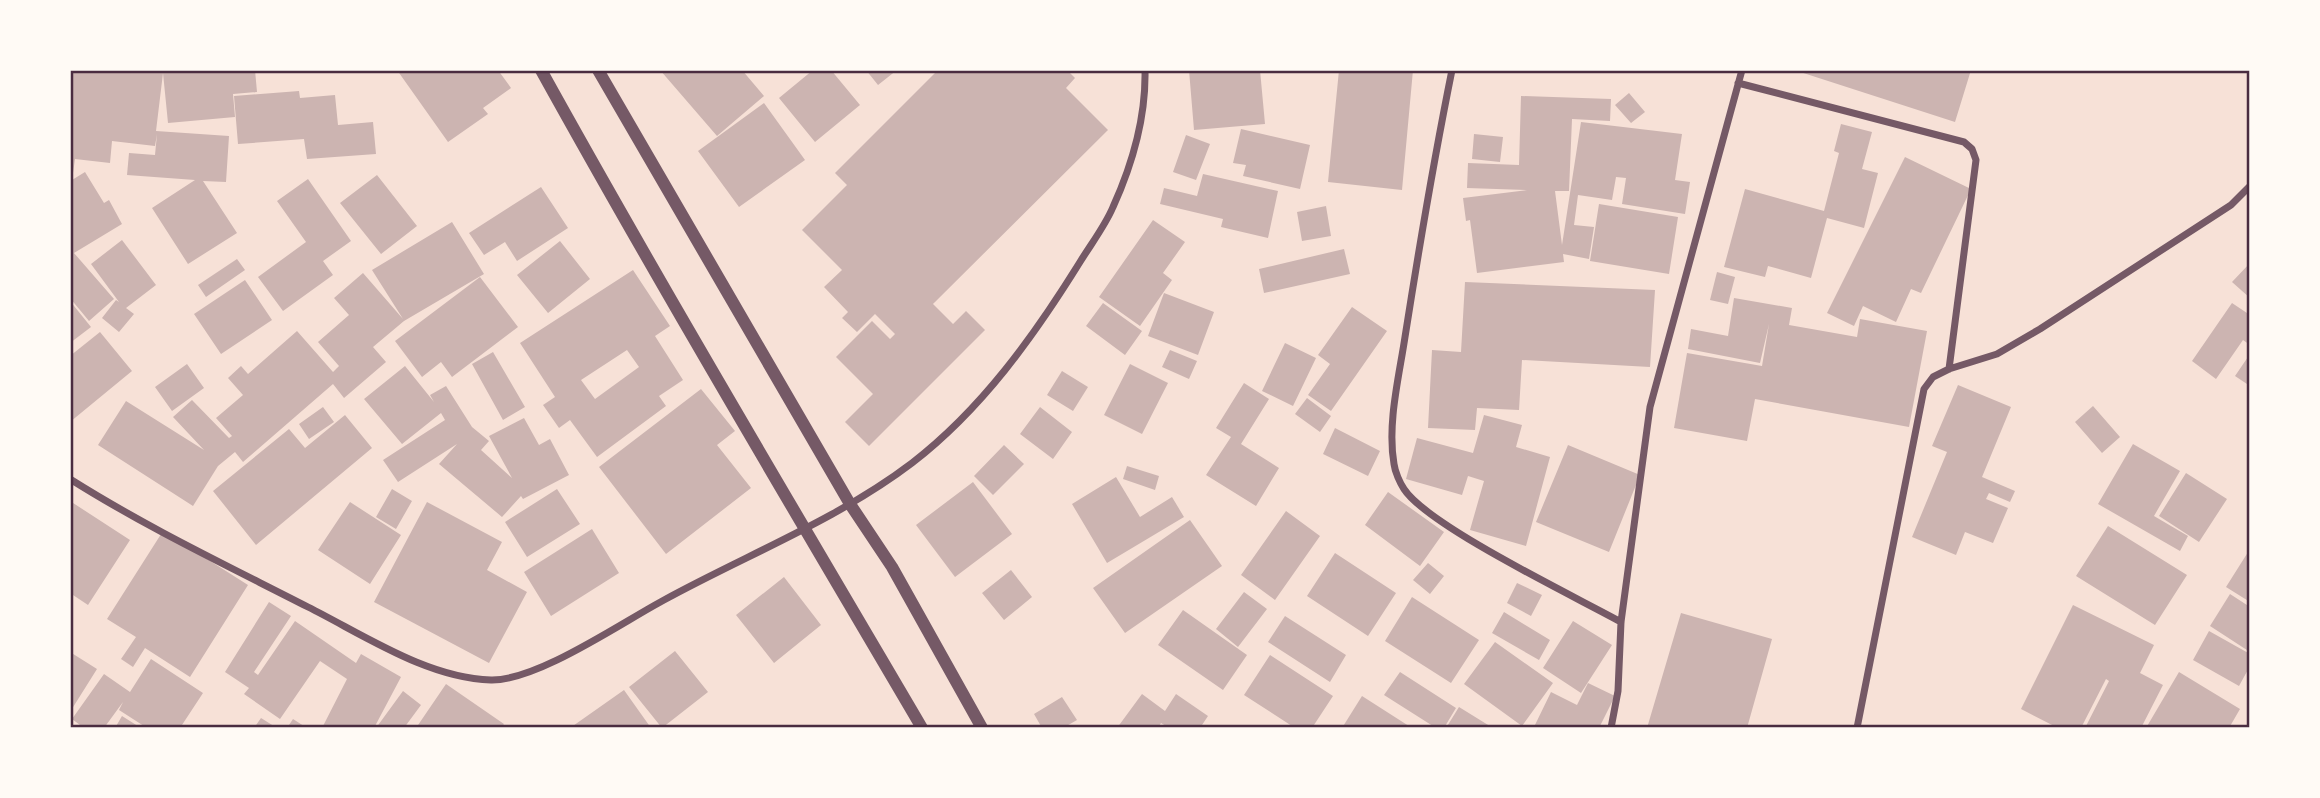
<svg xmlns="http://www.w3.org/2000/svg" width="2320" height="798" font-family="Barlow,sans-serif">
  <rect width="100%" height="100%" fill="#f7e1d7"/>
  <!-- building -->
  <path fill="#ccb4b1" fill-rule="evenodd" d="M70,70h185l2,22 -24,2 2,23 -67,6 -5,-50 -7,58 73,5 -3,46 -23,-1 34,52 -49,31 -36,-56 43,-28 -68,-5 2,-22 26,2 2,-21 -2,12 -43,-5 -2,22 -35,-4 -3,21 13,-8 19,31 5,-3 13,24 -48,29 40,46 -25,22 -19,-23z
    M397,70h101l13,18 -28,20 5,6 -40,28z
    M660,70h82l22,26 -47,40z
    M813,70h18l29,35 -45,37 -36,-44z
    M866,70h31l-19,15z
    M938,70h129l8,8 -9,10 42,42 -175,174 20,20 13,-13 19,19 -116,116 -24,-24 28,-28 -37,-37 36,-36 18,18 5,-5 -20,-20 -18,18 -15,-14 6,-6 -24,-25 18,-17 -40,-40 45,-45 -12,-12z
    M1189,70h71l5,54 -71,6z
    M1339,70h74l-11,120 -74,-8z
    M1794,70h177l-16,52z
    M299,91l1,7 35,-3 3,30 35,-3 3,32 -69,5 -3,-20 -66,5 -4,-48z
    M1629,93l16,19 -14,11 -16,-18z
    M1521,96l90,3 -1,22 -38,-2 -3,72h-14l7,54 19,-123 101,12 -7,46 15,2 -5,32 -63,-10 4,-26 -10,-1 -4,23 -34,-5 -4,30 20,2 -5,32 -26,-5 1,8 -87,11 -7,-53 -4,1 -3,-23 64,-8 -60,-2 1,-25 51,2z
    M764,103l41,57 -66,47 -41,-56z
    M1841,124l31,8 -10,37 16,4 -14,55 -37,-10 -16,60 -43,-12 -3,11 -41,-10 21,-78 79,22 15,-58 -5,-2z
    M1241,129l69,16 -10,44 -57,-13 3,-11 -13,-2z
    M1474,134l29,3 -3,25 -28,-3z
    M1186,135l24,9 -14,36 -23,-8z
    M1905,157l66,32 -50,104 -10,-4 -15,33 -33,-16 -9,20 -27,-13z
    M1203,174l75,17 -10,47 -47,-11 2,-8 -63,-15 4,-16 33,8z
    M377,175l40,51 -36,28 -41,-51z
    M308,179l43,62 -28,20 10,14 -50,36 -25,-34 48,-35 -29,-41z
    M541,187l27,41 -51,33 -12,-19 -21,13 -15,-22z
    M1599,204l79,13 -9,57 -79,-13z
    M1326,206l5,30 -29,5 -5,-29z
    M1153,220l32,22 -22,31 9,7 -32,46 -41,-29z
    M452,222l32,52 -80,47 -31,26 13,15 -42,36 -11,-14 -90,78 -8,-10 -17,14 -25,40 -95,-61 28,-44 78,49 -31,-33 19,-17 37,38 3,-2 -16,-18 27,-23 -15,-17 13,-12 7,8 49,-43 36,41 6,-6 -21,-24 31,-27 -15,-17 29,-25 40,46 -31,-49z
    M122,240l34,45 -30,23 8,6 -15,18 -17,-14 14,-18 3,2 -28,-38z
    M560,241l30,38 -42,34 -31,-38z
    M1344,249l6,25 -86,19 -5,-24z
    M237,259l8,11 -39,27 -8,-12z
    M2250,263v35l-18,-16z
    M633,270l37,56 -15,10 28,44 -24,16 7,10 -69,51 -27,-37 -11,8 -16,-23 12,-8 -35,-54zM627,350l12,17 -44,32 -14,-19z
    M1717,272l18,5 -7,27 -18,-4z
    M480,277l38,50 -66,50 -11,-15 -19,15 -27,-36z
    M245,280l27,40 -51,34 -27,-40z
    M1465,282l190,8 -5,77 -128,-7 -3,50 -42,-2 -2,22 -47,-2 4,-78 29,2z
    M1164,293l50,19 -16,43 -50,-19z
    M1734,298l58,10 -3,17 68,12 3,-18 67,12 -18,96 -154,-28 -8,42 -73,-13 13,-75 75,13 7,-42 -9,39 -72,-14 3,-20 37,7z
    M70,301l21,26 -21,16z
    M1103,303l39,28 -17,24 -39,-29z
    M2232,303l18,12v30l-7,-5 -27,39 -24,-18z
    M1352,307l35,24 -56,80 -23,-16 22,-31 -12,-9z
    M100,332l32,39 -62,51v-66z
    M1285,343l31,15 -23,48 -31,-15z
    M1170,350l27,11 -8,18 -27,-12z
    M493,352l32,55 -22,13 -31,-56z
    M2250,354v32l-15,-10z
    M187,364l17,24 -32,23 -17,-24z
    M1130,364l38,19 -26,51 -38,-19z
    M405,366l29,36 -4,-7 16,-9 26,41 17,14 -8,9 31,28 -23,-42 35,-18 15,27 11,-6 19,36 -46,24 -2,-3 -19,21 -63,-53 18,-20 -59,38 -15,-22 62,-40 -4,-7 -39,31 -38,-45z
    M1062,371l26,16 -15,24 -26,-16z
    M1244,383l25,16 -28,45 38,24 -23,38 -50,-31 25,-38 -15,-9z
    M1958,385l53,22 -29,70 33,14 -5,11 -21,-9 -3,6 22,9 -15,35 -28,-11 -9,23 -44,-18 35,-85 -15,-6z
    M701,389l34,42 -18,14 34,43 -85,66 -67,-87z
    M1307,398l24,18 -11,16 -25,-18z
    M2093,406l27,31 -18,16 -27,-31z
    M323,407l11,15 -25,17 -10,-15z
    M1040,407l32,25 -19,27 -33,-25z
    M345,415l27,33 -116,97 -43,-54 76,-62 16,19z
    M1484,415l38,10 -6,22 34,10 -24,89 -56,-16 14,-49 -16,-5 -6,19 -56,-16 11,-41 56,15z
    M1335,428l45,23 -12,25 -45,-22z
    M2133,444l47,27 -26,45 34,20 -8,15 -82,-47z
    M1004,445l20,19 -31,31 -19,-19z
    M1568,445l72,30 -31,77 -73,-30z
    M1127,466l32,10 -4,14 -32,-11z
    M2186,473l41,26 -28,43 -40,-26z
    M1116,477l24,40 32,-20 12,20 -77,46 -35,-59z
    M973,482l39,52 -57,43 -39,-52z
    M392,489l20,12 -16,28 -20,-12z
    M557,489l23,35 -53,33 -22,-35z
    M1388,492l56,40 -24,34 -55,-41z
    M70,501l60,39 -42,65 -18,-12z
    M350,502l51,33 -31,49 -52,-34z
    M427,502l75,40 -15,28 40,22 -38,71 -115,-61z
    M1286,511l34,25 -45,64 -34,-25z
    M1190,520l32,46 -97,67 -32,-45z
    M2108,526l79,49 -32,50 -79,-49z
    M592,529l27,44 -68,43 -27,-44z
    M163,531l85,54 -58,92 -45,-29 -12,19 -12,-8 15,-22 -29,-18z
    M2250,549v53l-24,-15z
    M1335,553l61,40 -28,43 -61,-40z
    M1428,563l16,13 -14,18 -17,-14z
    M1011,570l21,27 -28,23 -22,-27z
    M784,577l37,48 -47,38 -38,-48z
    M1517,583l25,12 -11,21 -24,-13z
    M1244,592l23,17 -29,38 -22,-18z
    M2230,594l20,13v45l-40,-26z
    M1412,597l67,43 -28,43 -66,-42z
    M269,602l22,14 -37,56 4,3 37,-54 61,42 5,-9 40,23 -27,51h-52l25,-49 -27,-18 -40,58 -36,-25 5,-6 -24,-16z
    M2073,605l81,40 -14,28 23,12 -22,43h-56l24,-47 -3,-2 -25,49h-23l-37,-19z
    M1183,610l64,45 -24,35 -65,-45z
    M1504,612l46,28 -11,20 -47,-27z
    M1681,613l91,26 -25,89h-100z
    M1285,616l61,39 -16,27 -62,-40z
    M1573,621l39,24 -31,48 -38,-25z
    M2209,631l41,23v12l-11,20 -46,-26z
    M1495,642l58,41 -31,43 -58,-42z
    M675,651l33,41 -46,36 -33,-41z
    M70,652l27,17 -27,43z
    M1270,655l63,41 -21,32h-17l-51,-33z
    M151,659l52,34 -23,35h-33l-28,-18 4,-8 -19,26h-20l-12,-9 32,-45 26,18z
    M1400,672l56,36 -12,20h-8l-52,-33z
    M2179,672l61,37 -11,19h-83z
    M1588,683l27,13 -16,32 -65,-1 17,-35 26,13z
    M446,684l58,40 -3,4h-85z
    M624,690l27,38h-81z
    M403,691l18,14 -17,23h-28z
    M1142,694l23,17 11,-17 32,22 -8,12h-31l-8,-5 -3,5h-41z
    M1362,696l50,32h-70z
    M1062,697l15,23 -14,8h-21l-8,-14z
    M1459,707l34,21h-47z
    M122,716l19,12h-26z
    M261,718l16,10h-23z
    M293,719l14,9h-20z"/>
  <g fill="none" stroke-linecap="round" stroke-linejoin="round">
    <!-- minor -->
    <path stroke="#755966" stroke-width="7" d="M1452,70c-18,89 -33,178 -47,267 -6,40 -18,87 -11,127 1,8 6,19 10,25 24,37 172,108 217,133
      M1738,83l226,59 8,7 4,11 -27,209
      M70,479c76,48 158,87 238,128 56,28 119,71 183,73 46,1 130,-57 173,-80 82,-45 173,-80 248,-137 70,-54 122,-127 168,-201 11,-18 25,-36 33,-55 19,-42 33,-90 32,-137
      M1611,728l7,-37 3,-69 29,-215 92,-337
      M1857,728l67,-339 9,-12 16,-8 48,-15 43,-25 191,-124 19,-19"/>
    <!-- tertiary -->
    <path stroke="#755966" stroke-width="12" d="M541,70c123,222 253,440 381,658
      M598,70l252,434 42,63 90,161"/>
  </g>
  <!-- border -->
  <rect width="2320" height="798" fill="none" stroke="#fffaf5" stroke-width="144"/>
  <rect x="72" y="72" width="2176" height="654" fill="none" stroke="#4a2c40" stroke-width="2.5"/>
</svg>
